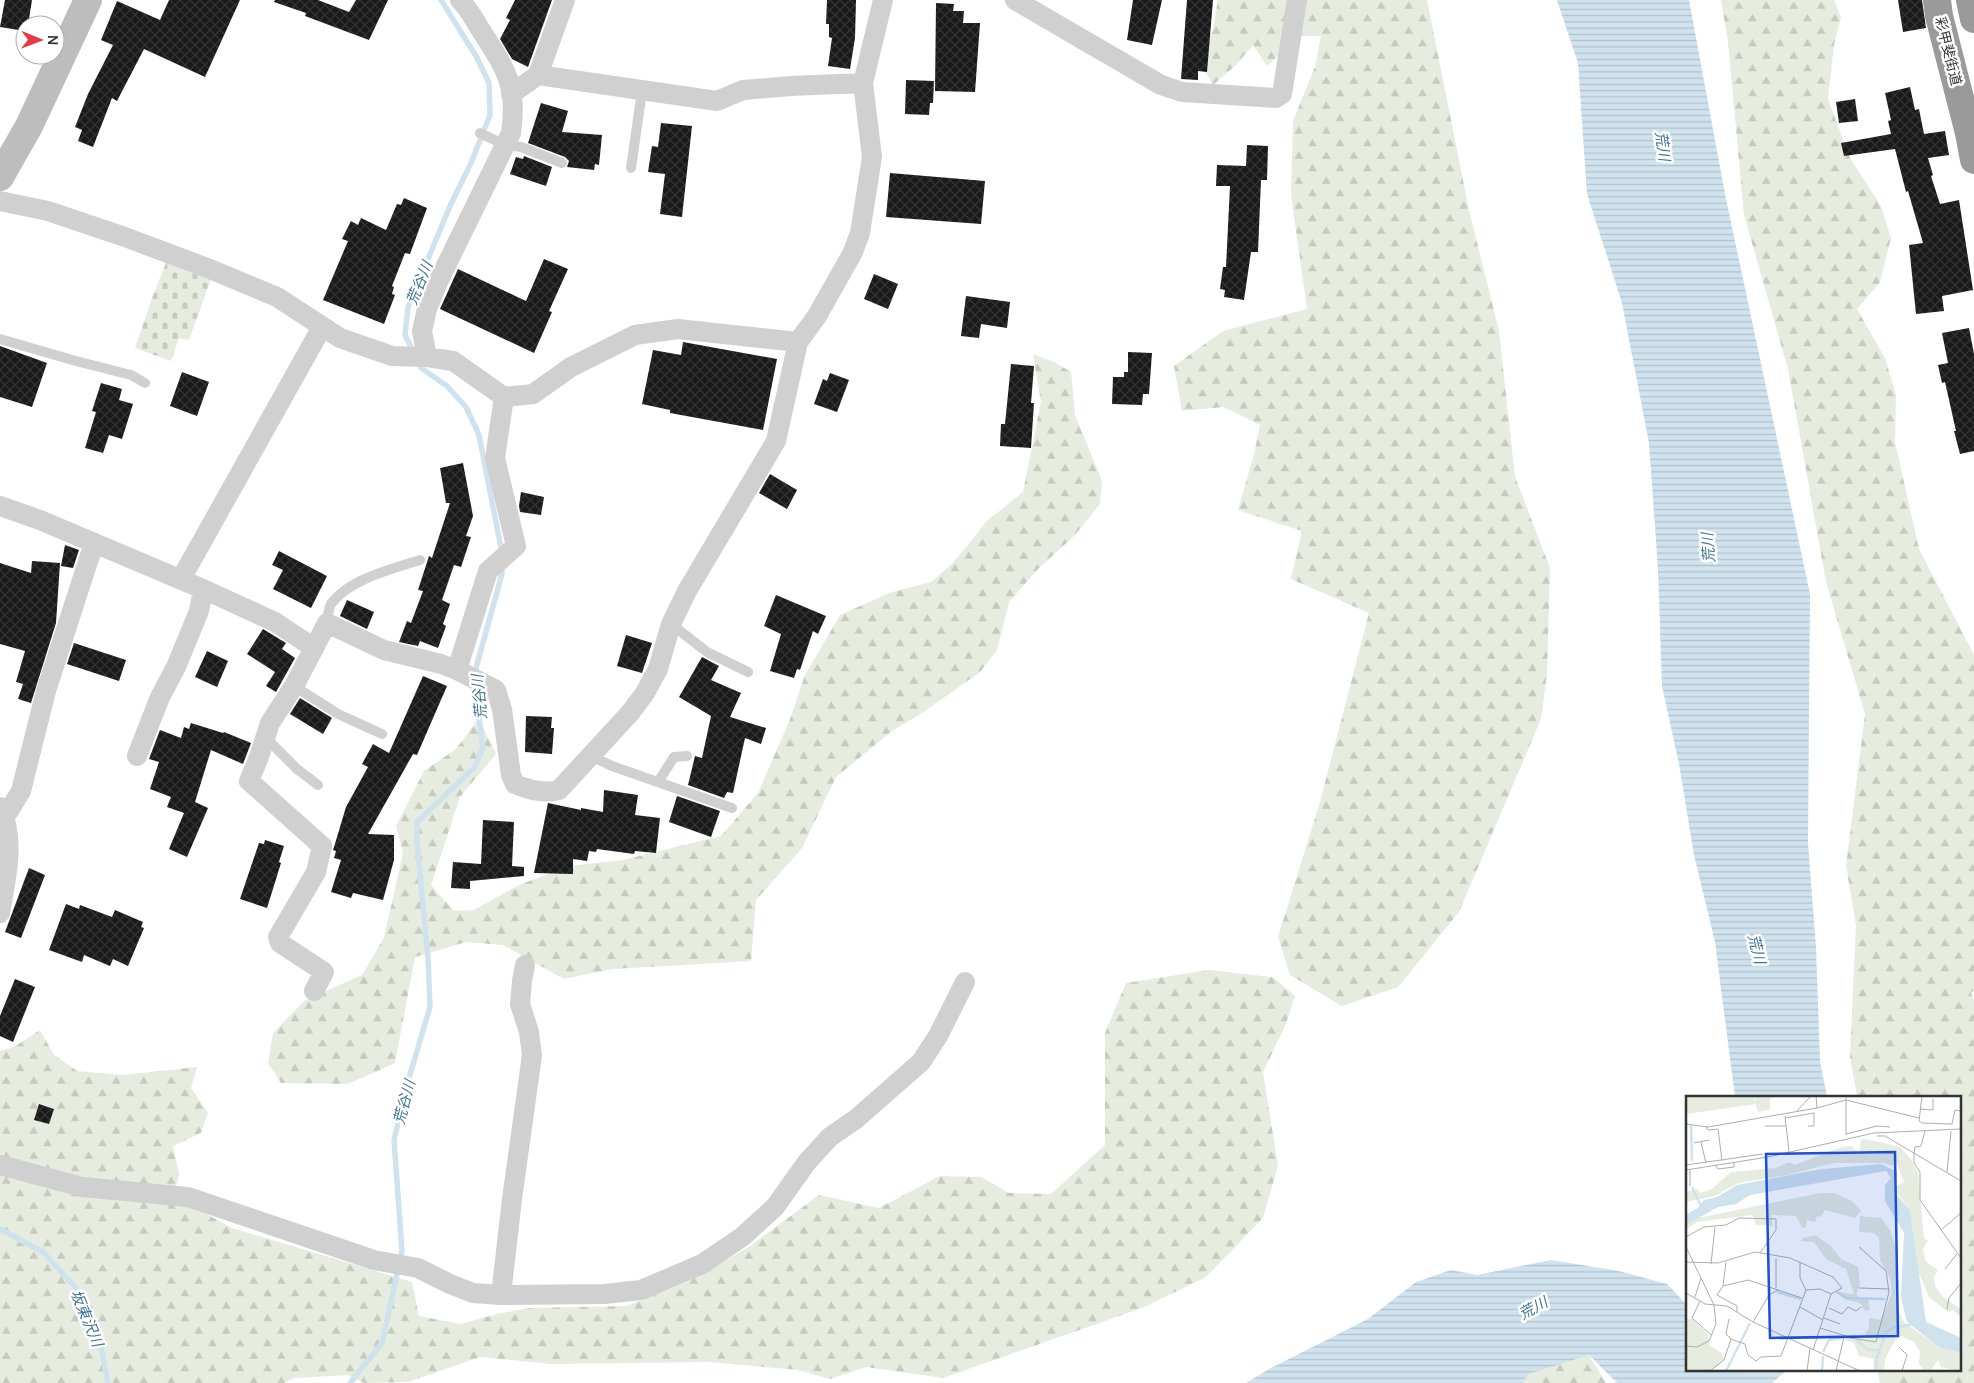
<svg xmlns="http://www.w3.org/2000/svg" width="1974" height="1383" font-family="Manrope,'Noto Sans JP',sans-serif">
  <defs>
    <pattern id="forest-firs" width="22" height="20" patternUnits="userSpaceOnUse" patternTransform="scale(1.25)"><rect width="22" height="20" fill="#e6ecdf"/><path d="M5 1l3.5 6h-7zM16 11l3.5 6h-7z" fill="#c6cbc0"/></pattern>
    <pattern id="cemetery-stones" width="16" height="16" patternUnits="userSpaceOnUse" patternTransform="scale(1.25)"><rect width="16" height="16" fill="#e6ecdf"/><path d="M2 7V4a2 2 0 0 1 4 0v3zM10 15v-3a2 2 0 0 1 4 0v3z" fill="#c6cbc0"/></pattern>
    <pattern id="water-rules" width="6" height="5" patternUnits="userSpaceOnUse" patternTransform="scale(1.25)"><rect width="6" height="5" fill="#cfe2ee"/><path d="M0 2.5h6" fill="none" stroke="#b2c2cd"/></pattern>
    <pattern id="building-cross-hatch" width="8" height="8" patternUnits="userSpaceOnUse" patternTransform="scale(1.25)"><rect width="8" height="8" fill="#1a1a1a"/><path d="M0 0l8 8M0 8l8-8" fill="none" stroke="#333"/></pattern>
  </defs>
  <rect width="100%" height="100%" fill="#fff"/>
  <!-- forest -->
  <path fill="url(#forest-firs)" d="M1218,0h209l42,210 30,121 16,146 35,91 -3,106 -6,45 -82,193 -61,75 -56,19 -52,-31 -12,-38 42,-135 49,-189 -78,-34 11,-48 -64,-21 16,-56 6,-29 -36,-18 -42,4 -8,-45 49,-35 84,-22 -16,-114 2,-74 22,-54 6,-31h-21l-33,30 -14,-21 -17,20 -23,20 -13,-23 13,-33z
    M1721,0h113l7,17 -7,28 -6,54 22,59 31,48 10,32 -11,44 -23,27 28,49 11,37 -1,47 24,107 55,106v335l-3,3 3,7v383h-94l-3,-14h83v-272h-103l-7,-41 6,-131 -10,-59 19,-152 -39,-132 -38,-213 -44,-154 -16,-173z
    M1033,354l21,8 17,10 4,43 27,66 -2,23 -26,32 -36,33 -29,33 -12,48 -17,22 -55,39 -33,20 -56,46 -34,71 -46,52 -5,61 -138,8 -49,10 -61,-34 -37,-3 -51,15 -20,106 -47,21 -67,-1 -13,-20 5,-30 31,-32 58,-26 22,-37 19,-85 -7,-27 28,-55 32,-22 23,-31 17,36 -36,43 -29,88 23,26 20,-1 45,-25 50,-19 54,-6 98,-24 37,-43 31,-71 16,-47 35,-60 49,-22 42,-11 22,-19 34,-42 36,-29 18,-90z
    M1209,970l64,7 22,19 -10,30 -22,46 15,94 -15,52 -57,59 -64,31 -199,70 -77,-11 -36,12 -32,-9 -88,-8 -159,2 -71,-7 -72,25 -44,1 -16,-8 -54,3 -10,5h-284v-332l14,-4 26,-17 14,25 23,16 46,4 74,-8 -6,21 17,25 -7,20 -28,13 6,28 -5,22 58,32 180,54 7,34 42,8 36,-10 32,-6 98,-2 62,-25 60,-34 70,-52 60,13 61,-32 41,1 28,16 42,1 54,-49v-112l21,-50z
    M1589,1355l17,28h-84l7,-9z"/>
  <!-- cemetery -->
  <path fill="url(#cemetery-stones)" d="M166,263l45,16 -22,61 -10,-2 -8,23 -36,-13 17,-50z"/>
  <!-- water -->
  <path fill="url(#water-rules)" d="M1557,0h132l36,194 85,400 -2,249 8,105 4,113 7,36h-92l-20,-155 -21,-87 -15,-91 -17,-78 -4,-118 -9,-125 -27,-140 -35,-109 -9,-131z
    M1551,1260l68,11 48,13 21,22v63h100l-16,14h-155l-28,-28 -60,19 -7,9h-276l25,-15 97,-49 48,-37 35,-12 26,5z"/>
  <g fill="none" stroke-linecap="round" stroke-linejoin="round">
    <!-- stream -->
    <path stroke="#cfe2ee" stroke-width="5.5" d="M414,353l-9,-18 3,-28 42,-101 21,-43 19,-48 -1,-32 -13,-27 -35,-56
      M418,361l3,7 26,18 19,21 13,28 23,118
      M477,675l-1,-7 26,-94v-9
      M0,1229l43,23 33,36 24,55 8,40
      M350,1383l32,-40 20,-92 -8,-111 12,-52 24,-81 -2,-49 -11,-116v-20l57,-54 9,-20 -4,-30 -2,-32"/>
  </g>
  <!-- building -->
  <path fill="url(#building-cross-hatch)" d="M5,0h27l-4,25h-3v6l-25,-4z
    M169,0h71l-35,77 -61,-28 -27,52 -5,-3 -19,49 -15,-6 4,-11 -7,-3 13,-33 25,-49 -12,-5 16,-39 43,19z
    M275,0h43l31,12 7,-12h32l-19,40 -64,-24 1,-3 -32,-11z
    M515,0h37l-24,67 -16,-8 -12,-20 10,-19 -4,-2z
    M827,0h29l-1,38 -5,31 -22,-3 4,-28 -3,-1v-13h-3z
    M1133,0h29l-10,45 -25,-5z
    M1187,0h26l-6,72 -9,-1v9l-17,-1z
    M1898,0h24l4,28 -23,4z
    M936,3l18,1 -1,7h11l-1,12h17l-5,69 -40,-1z
    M906,80l28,1 -1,22h-3l-1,12 -24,-1z
    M1910,87l5,23 4,-1 5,25 21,-3 4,24 -21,3 5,17 -2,1 9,28 19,-4 14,90 -31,6 2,15 -28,3 -7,-69 14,-2 -15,-52 -2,1 -11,-43 -51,7 -3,-13 50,-9 -3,-13 3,-1 -6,-27z
    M1855,99l3,22 -19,2 -3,-21z
    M541,103l27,8 -6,21 40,3 -3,30 -4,-1 -1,6 -27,-3 2,-6 -4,-4 -37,-14z
    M661,123l31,3 -10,91 -22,-3 5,-40 -17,-2 4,-26 6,1z
    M1247,145l21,1 -1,34h-6l-3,72h-7l-7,48 -20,-3 1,-7 -5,-1 3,-22h3l4,-81h-14l1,-21 29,1z
    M524,156l28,11 -6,19 -36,-12 6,-17 7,2z
    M890,173l95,8 -4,43 -95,-7z
    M404,198l23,10 -17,46 -5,-1 -13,33 2,1 -2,7 3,1 -11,29 -61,-24 25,-59 -6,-2 9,-18 7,4 3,-7 25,12 11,-26 4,1z
    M544,259l24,10 -19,42 3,1 -18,41 -94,-44 18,-40 68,32z
    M874,274l24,10 -10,25 -24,-10z
    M966,296l44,6 -3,26 -26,-4 -2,14 -18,-2z
    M1969,328l5,26v97l-14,3 -6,-23h2l-11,-49 -3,1 -4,-18 10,-2 -6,-30z
    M683,342l94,17 -14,71 -93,-17v-3l-28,-6 11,-54 28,5z
    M0,346l47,17 -15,44 -32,-10z
    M1128,352l24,1 -3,41h-6l-1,11 -30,-1 1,-27h11v-5h4z
    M1011,364l23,2 -3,37h3l-3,45 -31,-2 1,-22h4z
    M182,372l27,10 -12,34 -27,-10z
    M830,373l19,7 -12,32 -23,-8 9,-25 4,2z
    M101,383l21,6 -3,11 14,4 -11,35 -13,-4 -6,18 -18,-5 11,-36 -4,-1z
    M463,463l10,53 -7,20 5,1 -10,30 -7,-2 -12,35 8,4 -7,20 3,2 -8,22 -18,-7 -2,5 -19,-4 8,-21 4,2 12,-32 -5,-1 11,-34 3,2 18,-55h-4l-6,-35z
    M770,474l27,16 -10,19 -28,-16z
    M521,492l23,5 -3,18 -21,-3 -1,-6z
    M65,545l14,5 -6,18 -12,-2z
    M279,551l48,25 -16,32 -38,-19 10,-19 -11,-5z
    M32,561l28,2 -4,60 -25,80 -13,-4 5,-15 -7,-2 9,-31 -25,-7v-81l31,10z
    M776,595l50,21 -8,18 -5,-3 -13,39 -3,-1 -3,9 -24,-7 11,-37 -17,-8z
    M347,600l27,12 -7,17 -27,-13z
    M263,629l23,14 -4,6 13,9 -19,34 -10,-6 9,-14 -28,-18z
    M626,635l26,8 -10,30 -25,-7z
    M74,643l52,17 -7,21 -52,-17z
    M207,651l21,10 -11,26 -22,-10z
    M702,657l17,9 -8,14 30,13 -11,24 36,11 -5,16 -16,-6 -12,55 -6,-1 -3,6 -36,-13 7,-29 7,2 9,-42 -32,-19z
    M423,676l24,10 -30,69 -4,-1 -45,80 26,1v25l-11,40 -30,-7 -2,5 -20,-6 10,-32 -7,-2 2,-7 -3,-1 1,-3 12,-40 22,-40 -6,-3 11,-20 16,9z
    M300,698l32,20 -9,16 -33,-20z
    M526,716l26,1 -1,11h3l-2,26 -27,-2z
    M191,723l32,10 1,-1 27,11 -8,21 -32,-14 -16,52 13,6 -21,49 -18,-8 15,-36 -17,-6 4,-10 -21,-8 9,-27 -10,-3 11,-29 21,8 3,-11 5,2z
    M604,790l34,5 -3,20 25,3 -4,35 -21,-2 -1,3 -37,-5 -1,3 -7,-1 -2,10 -14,-2v15l-39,-1 14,-70 33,7v-2l22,4z
    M677,796l43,15 -9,26 -42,-15z
    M483,820l31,2 -2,44 12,1v9l-54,5v8l-19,-1 2,-26 28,2z
    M265,840l19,6 -5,16 2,1 -14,45 -27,-9 19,-56 5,1z
    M29,868l16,7 -24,63 -16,-6z
    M66,904l13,5 1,-4 32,12 3,-7 28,12 -2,5 3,1 -16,38 -15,-7 -3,7 -26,-11 -2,7 -33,-12z
    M15,979l20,8 -22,55 -13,-6v-20z
    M39,1104l15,5 -5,15 -15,-4z"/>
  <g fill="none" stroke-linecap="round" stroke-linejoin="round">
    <!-- lane -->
    <path stroke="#d0d0d0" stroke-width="10" d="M480,133l25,12 16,2 41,16
      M631,168l11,-77
      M0,339l76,22 55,14 14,8
      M327,623c1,-6 1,-14 4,-19 18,-25 61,-35 89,-44
      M671,624l36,28 41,20
      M294,686l44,28 44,20
      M265,737l32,32 21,16
      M591,756l21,10 120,42
      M658,782l16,-25 13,-1"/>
    <!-- street -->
    <path stroke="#d0d0d0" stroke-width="20" d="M1015,0l146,85 21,7 94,6 6,-4 15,-94
      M538,75l179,26 26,-11 48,-4 72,-3
      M511,94l27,-19 27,-75
      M0,201l48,10 77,26 85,32 67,28 63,41 52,18 35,1 26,4 51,36 29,-3 38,-27 64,-32 43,-6 120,13
      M427,357l-5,-26 5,-22 12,-29 72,-147c7,-46 -5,-64 -29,-101 -7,-11 -13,-23 -22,-32
      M0,506l40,14 163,69 72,33 39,26 13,-25 57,27 57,14 16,6 39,20 6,19 9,66 4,9c14,6 29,10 44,6l71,-77 15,-20 13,-24 13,-45 16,-33 89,-150 22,-99 19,-26 36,-64 7,-19 12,-76 -9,-74 20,-83
      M181,579l141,-252
      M457,670l31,-99 28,-25 -21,-88 9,-61
      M137,756l23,-59 16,-30 23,-56 4,-22
      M0,807c16,33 6,71 0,106
      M5,817l16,-26 25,-100 48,-148
      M314,991l10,-19 -44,-29 -2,-6 38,-65 6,-26 -73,-65 10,-24 11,-34 24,-37 20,-38
      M0,1165l82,22 106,10 186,63 44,8 32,16 23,9 28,2 103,-1 37,-4 61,-26 40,-27 33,-30 32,-45 23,-25 26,-18 65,-57 17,-26 27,-54
      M501,1295l11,-96 20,-144 -3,-23 -9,-28 2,-23 3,-16"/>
    <!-- secondary -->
    <path stroke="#bdbdbd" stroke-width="28" d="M0,177l29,-51 59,-126"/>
    <!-- highway -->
    <path stroke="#9a9a9a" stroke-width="28" d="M1937,0l2,16 30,117 5,27
      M1970,0l4,19"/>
  </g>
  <g text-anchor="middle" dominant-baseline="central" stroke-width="5" stroke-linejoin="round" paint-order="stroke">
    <!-- street labels -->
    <g font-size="14" fill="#333" stroke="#fff">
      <text transform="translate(1949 51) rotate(76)">彩甲斐街道</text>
    </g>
    <!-- water labels -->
    <g font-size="15" font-style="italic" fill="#3f7597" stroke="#fff">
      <text transform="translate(1663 146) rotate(82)">荒川</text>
      <text transform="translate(419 283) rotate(-68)">荒谷川</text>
      <text transform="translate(1708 548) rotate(-94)">荒川</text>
      <text transform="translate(479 697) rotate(-95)">荒谷川</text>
      <text transform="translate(1757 949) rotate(76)">荒川</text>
      <text transform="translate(404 1102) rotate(-75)">荒谷川</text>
      <text transform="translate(1533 1308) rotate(-29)">荒川</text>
      <text transform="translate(87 1318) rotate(67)">坂東沢川</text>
    </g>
  </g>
  <!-- overview -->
  <g transform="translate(1686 1096)">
    <rect width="275" height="275" fill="#fff"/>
    <path d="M0,0h67l3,8 -70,10zM180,43l34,8 10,11 8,14 6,67 4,1 -5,9 3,13 12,8 -4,7 1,9 9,12 17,11v8l-8,-7 -5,2 -19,-15 -10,-24 -9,-63 -17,-22 11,-6 -8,-21 -4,5 -7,-3h-52l-46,12 -49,8 -23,13 -29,6v-10l11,-3 3,4 12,-4 19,-17 45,-4 13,-6 6,3 46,-18 10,-1 8,7 2,-13zM134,97h14l18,8 9,10 -6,7 -30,-8 -4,7 -4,-1 -2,6 -8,-2 -1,7 -4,1 -6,-12 -25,-1 2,11 -17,-1 -3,-10 -56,7 -11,8v-5l12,-7zM174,120l21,2 9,12 6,18 1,60 7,14 36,26 21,5v18l-20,-4 -3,-7 -8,11h-5l-6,-7 1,-12 -6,-10 -13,-6 -4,1 -12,22 -1,12h-11l1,-12 -15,-3 -5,-13 -9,-3 1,-3 22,1 -3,-5 4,-4v-11l12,2 11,-27 -2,-15 -10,-18 -1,-22 -5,-5 -15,-1zM129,139l16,11 10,13 17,8 2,17 -3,9 1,5 10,2 2,10 -5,1 -5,-8 -14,-3 -10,-8 18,2 -8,-25 -20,-10 -12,-17 -13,-1 2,-3zM0,223h7l15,16 2,11 12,7 1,7 -5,6 -10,5h-22z" fill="#e6ecdf"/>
    <path d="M68,0h21v1l-5,1v11l-12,3z" fill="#e6ecdf"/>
    <path d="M195,68l16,8 -2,21 15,17 16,112 35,16v15l-21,-5 -33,-26 -6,-25 3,-64 -19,-32v-16l6,-7 -5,-7 -136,24 -14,9 -18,3 -32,18v-10l13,-8 5,-7 13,-3 20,-12 85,-16z" fill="#cfe2ee"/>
    <path fill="none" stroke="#cfe2ee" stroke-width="2.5" d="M5,29l1,36M6,91l9,19M91,196l24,7M151,196l9,6 39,1M170,244l13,10h10M137,256l6,-12 13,-2M40,275l24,-48M136,275l1,-15M191,275l-1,-11 10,-28 9,-5 15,-2"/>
    <path fill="none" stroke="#adadad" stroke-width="1" d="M236,0l-3,25 3,2 30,1 3,-14 6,1M131,12l29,-8 73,18M234,13l13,1v-11M111,15l14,-15M99,20l4,36M99,22l29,-5v13h-6M0,28l22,3 109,-19 -1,-12M79,30h21M20,31l2,3 10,-1 4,32M239,35l-4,15 -6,1 -1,6v10l6,9v28l41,58M160,38l31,-8 13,1M160,39v-39M191,40h8l76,45M15,46l5,21M8,47l15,-3M0,69l77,-11M30,70l2,3 16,-2v-4M0,74l82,-13 106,-24 87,-4M4,74v16M261,76l4,-41M255,134l20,-17M0,141l18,-10 22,-2 13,-7 37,1v11l-16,23M0,151l28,58 2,19 -7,17 -12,6 -11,-1M0,166l32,1 37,-11 35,6 43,19 9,11 -11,6 -18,56M40,166l-3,24 -6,9 20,11v6M114,167v15l6,12M25,168l4,-37M259,173l12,-15M37,190l25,-6 54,18M90,192v-30M173,192l30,1M120,194l14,-1 11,5M0,197l19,11 22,2 26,16 107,49M9,201l6,-19M14,205l-8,17 19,17M114,211l23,13M143,212l13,6 6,-7 8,4 5,-4M261,213l2,-11 12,-15M138,222l16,6M67,226l16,-27 9,-5M134,232l26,8M45,243l14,5 3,11 8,6 5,-4 20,-1 25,-66M213,251l8,8 -5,16M24,275l14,-11 7,-21 -5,-5 3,-15M121,275l3,-23M150,275l8,-34 32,5 13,-50 -3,-21 -27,-24"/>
    <path fill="#1d4ed8" fill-opacity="0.15" stroke="#1d4ed8" stroke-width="2.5" d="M209,56l3,184 -128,2 -4,-184z"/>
    <rect width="275" height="275" fill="none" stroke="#333" stroke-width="2.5"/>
  </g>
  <!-- north arrow -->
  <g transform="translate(40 40) rotate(91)"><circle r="24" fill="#ffffff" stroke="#adadad"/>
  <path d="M0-4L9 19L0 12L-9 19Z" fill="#e63946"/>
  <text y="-8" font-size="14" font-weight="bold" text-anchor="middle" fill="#333333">N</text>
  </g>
</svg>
